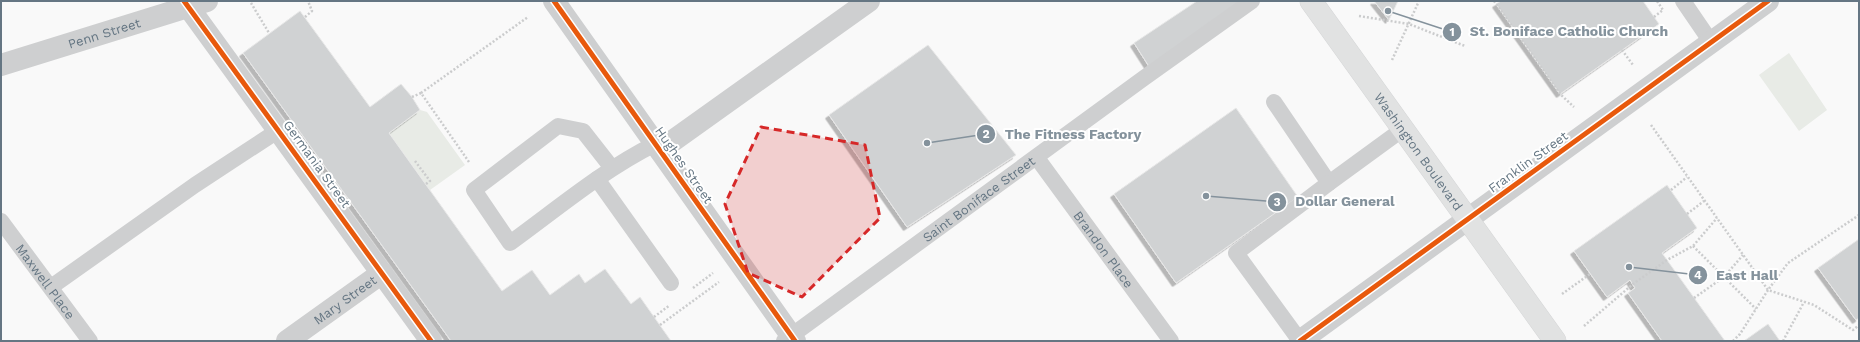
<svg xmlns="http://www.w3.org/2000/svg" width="1860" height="342" font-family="'Work Sans',sans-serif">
  <defs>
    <filter id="shadow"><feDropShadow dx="-3.5" dy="3.5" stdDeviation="0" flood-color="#0004"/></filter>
  </defs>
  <rect width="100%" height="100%" fill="#f9f9f9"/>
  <!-- green -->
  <path fill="#e8ebe6" d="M1789,53l38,57 -28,21 -40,-56z
    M420,110l7,2 38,53 -35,25 -41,-57z"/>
  <!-- building -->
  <path fill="#d0d2d3" stroke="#e8e8e8" filter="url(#shadow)" d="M1197,1h51l-98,67 -16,-25z
    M1374,1h24l-9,19z
    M1501,1h142l16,23 -99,70 -64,-90z
    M300,11l70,96 31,-23 11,13 8,13 -31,23 113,158 30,-21 18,25 29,-21 6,9 20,-14 26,35 9,-7 31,44h-220l-208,-288z
    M928,45l88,110 -109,72 -78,-112z
    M1236,108l62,89 -122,86 -62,-89z
    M1667,185l30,43 -35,25 63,88h-63l-34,-48 7,-5 -5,-8 -23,17 -33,-46z
    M1859,239v79l-3,2 -38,-52z
    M1768,324l12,17h-36z"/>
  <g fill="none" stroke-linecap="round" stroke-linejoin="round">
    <!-- primary casing -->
    <g stroke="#d5d6d7" stroke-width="23">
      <g id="primary">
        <path id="s6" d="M1311,1l244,340"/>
      </g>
    </g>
    <!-- path -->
    <path stroke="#cbcccd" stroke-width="2.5" stroke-dasharray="2 2" stroke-linecap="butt" d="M1494,1l66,93 14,13
      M251,3l18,30
      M1359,16l50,8 56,22
      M305,17l7,-6 -4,-10
      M1654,17l9,-7 -6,-9
      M1622,50l11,15
      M1392,60l27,-59
      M412,97l9,-4
      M1651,125l117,165 20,-27 71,-48
      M415,161l15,20 -4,3
      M469,162l-48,-69 107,-76
      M1671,190l16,-13
      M1687,214l17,-13
      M1693,246l63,63
      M693,288l20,-15
      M1562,294l28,-20
      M1694,298l30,-21 19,-22
      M654,317l16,-12
      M660,325l59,-43
      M1584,326l49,-42 34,-24 26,-14 24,-28
      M1733,341l7,-7 28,-44 46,15 39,25 6,-5
      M1783,341l21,-39"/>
    <!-- service -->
    <g stroke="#cecfd0" stroke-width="16">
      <path d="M1683,1l28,41"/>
      <path d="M1274,102l55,81 74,-54"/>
      <path id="s1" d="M1037,158l134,183"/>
      <path d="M612,168l-29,-37 -25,-5 -84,64 36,53c47,-34 93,-73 145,-99"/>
      <path d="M597,179l74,104"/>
      <path id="s2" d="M1,221l89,120"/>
      <path d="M51,287l144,-102 84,-55"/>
      <path id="s3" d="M784,341l360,-263 108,-77"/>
      <path d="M1300,341l-64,-88 93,-70"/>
    </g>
    <!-- minor -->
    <g stroke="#cecfd0" stroke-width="22">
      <path d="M184,1l247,340"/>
      <path d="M554,1l241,340"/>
      <path d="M660,150l209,-149"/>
      <path id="s4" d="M287,341l95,-68"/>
      <path d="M1300,341l168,-122"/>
    </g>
    <!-- tertiary -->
    <g stroke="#cecfd0" stroke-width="22">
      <path id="s5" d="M1,65l206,-64"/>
      <path d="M1468,219l300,-218"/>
    </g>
    <!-- primary -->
    <use href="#primary" stroke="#e1e2e2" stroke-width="22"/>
    <!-- cycleway casing -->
    <g stroke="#fff" stroke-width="8">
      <path id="cycleway" d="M184,1l247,340
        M554,1l241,340
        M1300,341l468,-340"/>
    </g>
    <!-- cycleway -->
    <use href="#cycleway" stroke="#e8590c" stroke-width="5"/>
  </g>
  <!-- marked area -->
  <path fill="#d62828" fill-opacity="0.2" stroke="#d62828" stroke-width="3" stroke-dasharray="8 5" stroke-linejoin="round" d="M761,127l104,18 15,73 -78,79 -54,-24 -23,-69z"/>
  <g text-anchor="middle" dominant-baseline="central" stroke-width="4" stroke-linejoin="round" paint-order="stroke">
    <!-- street labels -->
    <g font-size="13" fill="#657683" stroke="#fff">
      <text stroke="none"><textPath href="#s5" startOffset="108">Penn Street</textPath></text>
      <text stroke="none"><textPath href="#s6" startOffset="185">Washington Boulevard</textPath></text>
      <text transform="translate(1528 162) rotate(-36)">Franklin Street</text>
      <text transform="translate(317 164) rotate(54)">Germania Street</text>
      <text transform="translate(684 165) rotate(55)">Hughes Street</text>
      <text stroke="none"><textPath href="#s3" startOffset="241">Saint Boniface Street</textPath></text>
      <text stroke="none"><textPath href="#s1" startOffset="113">Brandon Place</textPath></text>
      <text stroke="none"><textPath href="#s2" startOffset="75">Maxwell Place</textPath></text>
      <text stroke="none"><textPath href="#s4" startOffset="71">Mary Street</textPath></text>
    </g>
  </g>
  <!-- callouts -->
  <path fill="none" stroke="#84929c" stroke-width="1.5" d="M1388 11L1452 32M927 143L986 134M1206 196L1277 202M1629 267L1698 275"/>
  <g fill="#84929c" stroke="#fff" stroke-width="1.5">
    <circle cx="1388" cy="11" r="4"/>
    <circle cx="927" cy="143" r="4"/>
    <circle cx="1206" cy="196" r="4"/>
    <circle cx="1629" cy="267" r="4"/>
    <circle cx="1452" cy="32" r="10"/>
    <circle cx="986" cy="134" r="10"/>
    <circle cx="1277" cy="202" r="10"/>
    <circle cx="1698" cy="275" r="10"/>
  </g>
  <g font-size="12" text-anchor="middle" font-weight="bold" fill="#fff">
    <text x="1452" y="36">1</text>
    <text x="986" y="138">2</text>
    <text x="1277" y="206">3</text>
    <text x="1698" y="279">4</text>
  </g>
  <g font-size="14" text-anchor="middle" font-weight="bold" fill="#84929c" stroke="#fff" stroke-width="4" stroke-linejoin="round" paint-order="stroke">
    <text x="1569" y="36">St. Boniface Catholic Church</text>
    <text x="1073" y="139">The Fitness Factory</text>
    <text x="1345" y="206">Dollar General</text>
    <text x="1747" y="280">East Hall</text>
  </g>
  <!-- border -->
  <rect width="1860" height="342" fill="none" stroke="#657683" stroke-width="4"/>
</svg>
